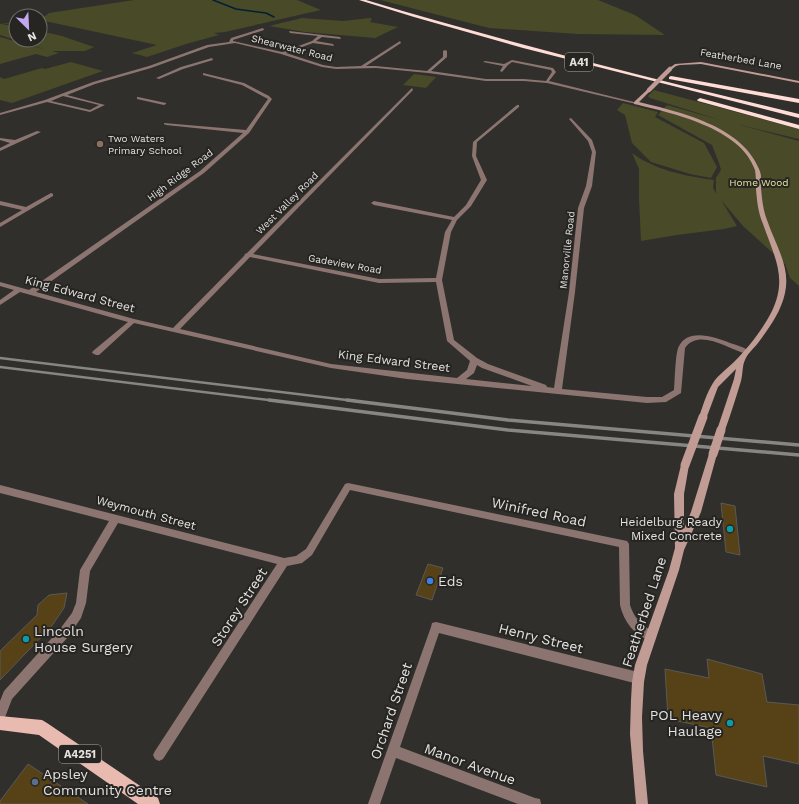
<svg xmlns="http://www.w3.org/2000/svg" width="799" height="804" font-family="'Work Sans',sans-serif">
  <rect width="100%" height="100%" fill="#302f2c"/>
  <!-- green -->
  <path fill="#484a28" d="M134,0h163l24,10 -96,22 -11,1 5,2 -33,9 -39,13 -15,-4 25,-8 -117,-25 9,-7z
    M380,0h218l37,15 30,20 -88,-1 -88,-6z
    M302,18l41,3 27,-3 2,1 -2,3 28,5 -23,11 -70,-6 -36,-6z
    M16,22l-14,3h14v15h24v-9l22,5 32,11 -9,4h-33l7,2 -12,4 -11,-3 -36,10v-27l47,13 -47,-15v-11z
    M71,62l32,9 -91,32 -12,-3v-23l4,2 38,-11 3,1z
    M414,74l22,3 -10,11 -23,-3z
    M654,90l145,39v10l-63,-15 63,17v145l-9,-8 -5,-14 -42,-38 -22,-26 16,26 -13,3 -47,6 -36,6 -2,-42v-30l-7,-16c23,17 53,23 82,27l-1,7 3,7v-16l5,-8 -2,-7 -7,-18 -54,-30 9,-10 53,15 -70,-22 -2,-2z
    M623,103l35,9 -3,5 49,26 13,24 -6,11 -21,-4 -39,-12 -19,-19 -7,-28 -8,-5z"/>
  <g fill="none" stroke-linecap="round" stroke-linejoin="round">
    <!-- stream -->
    <path stroke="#002133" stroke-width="1.5" d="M213,0l23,9 30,4 8,4"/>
  </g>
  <!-- building -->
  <path fill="#574217" stroke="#5a5956" d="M721,503l14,3 5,49 -14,-3z
    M428,564l15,4 -11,32 -16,-5z
    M67,593l-3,15 -13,19 -51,53v-29l37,-36 1,-10 11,-10z
    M707,659l55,15 5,28 32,3v59l-36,-8 4,31 -51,-12 -5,-47 -43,-9 -3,-50 44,9z
    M28,764l60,40h-88v-3z"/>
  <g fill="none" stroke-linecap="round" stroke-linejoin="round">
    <!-- street -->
    <path fill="#8c7570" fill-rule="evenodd" d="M263,28l1,2 -31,10v1l49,11 30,-11 6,-5 -28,-3 -1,-2 51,6 1,2 -19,-2 -6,4 17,3 1,2 -21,-3 -27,10 37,12 13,2 25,-1 39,-25 1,2 -35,23h10l51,5 16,-14v-6l2,-1 2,1v6l-16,14 55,8h38l22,2 6,-9 -1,-2 -39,-8 -4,3 -6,7 -2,-1 3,-5 -20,-4 2,-1 19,3 8,-4 41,8 3,4 -7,9 89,22 -2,1 -89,-21 -23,-2h-38l-58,-8 -52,-5 -40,1 -14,-2 -41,-13 -46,-11 -26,4 -58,21 -56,16 -28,11 38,10 -15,7 -43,-10 -47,13v-2l45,-13 48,-18 56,-16 58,-21 22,-3 2,-4zM63,96l36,9 -9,5 -39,-9z
      M212,58l1,2 -30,9 -24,10 -3,-1 25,-11z
      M203,73l41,10 25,13 3,3 -23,34 -45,40 -168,119 98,27 39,9 71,-72 1,-2 2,-1 165,-165 1,2 -160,164 126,25 57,-1 9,-46 7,-12 -78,-15 -3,-2 3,-2 80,16 12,-12 15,-25 -9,-24 1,-14 44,-37h2v2l-42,35 -1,14 11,24 -16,26 -14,14 -6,12 -9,48 12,60 23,18 11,6 58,21 1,2 7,1 15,-96 9,-84 8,-22 6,-34 -4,-11 -19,-22 2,-1 21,22 4,12 -4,34 -8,22 -9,84 -13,97 85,8h15l12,-7c1,-9 1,-37 5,-44 10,-18 35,-9 51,-3 6,2 15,4 20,9l-4,2c-17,-5 -47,-26 -61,-6l-4,45 -15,9 -19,1 -240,-24 -76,-11 -197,-45 -35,32h-3l-4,-2 1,-2 35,-29 -108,-30 -20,13v-5l14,-10 -14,-4v-4l29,8 171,-119 43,-38 -77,-8 -2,-1v-1l82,7 22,-31 -26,-14 -39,-10zM250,257l129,26 57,-1 11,59 23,20 -3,9 -10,8 -126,-14 -151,-35zM477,365l5,3 50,18 -66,-7 8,-6z
      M138,97l28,6v1l-2,1 -27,-6v-2z
      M37,131l4,1 -41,19v-3l10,-5 -10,-3v-2l15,2z
      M51,193l2,1v2l-53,31v-4l22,-13 -22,-5v-4l26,6z
      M348,483l279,58 2,3 1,61c3,9 7,15 14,21 5,3 10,5 12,10l-1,4 -4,1c-17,-6 -27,-19 -31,-36l-1,-58 -269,-57 -38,65 -10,8 -15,3 -124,193 -4,2 -4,-2 -2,-4 2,-4 122,-187 -159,-41 -28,48 -4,32 -5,15 -13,19 -56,62 -8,21 -4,2v-21l4,-10 56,-62 12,-16 4,-10 4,-33 29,-49 -109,-28v-8l284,73 12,-2 10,-7 39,-65z
      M436,622l202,50 4,2 2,4 -2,4 -4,2 -199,-51 -39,114 135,51 5,1 1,5h-23l-122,-46 -16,46h-12l63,-177 1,-4z"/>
    <!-- secondary -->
    <path fill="#c19c94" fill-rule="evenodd" d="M701,62l98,19v2l-98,-19 -21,1 -4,1 -5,4 -3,-1 7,-5z
      M648,89l3,1 -12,12c41,10 103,24 120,67 3,6 2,13 2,19 1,11 2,22 6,32 8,24 24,47 18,73 -4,19 -16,35 -27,50 -4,5 -11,11 -13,17 -3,6 -2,14 -4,21 -5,16 -10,33 -16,49l-1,2h-6l-1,-2 17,-51 2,-10 -18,18 -12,32 -3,1 -4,-3c4,-11 7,-23 14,-34 5,-8 14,-14 21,-21 14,-14 29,-33 38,-51 16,-33 2,-55 -9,-87 -5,-12 -6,-23 -7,-35 0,-6 0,-13 -1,-19 -14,-42 -83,-57 -121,-66v-2z
      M713,451l3,1 1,2 -16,58 -17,38 -5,20 -32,95 -3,17 -2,35 1,34 5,53h-12l-6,-70 1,-34 1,-18 3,-17 34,-95 6,-22 -1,-54 7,-29 1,-2h6l1,2 -5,29v35l7,-17 18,-58 1,-2z"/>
    <!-- primary -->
    <path fill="#e9bbb0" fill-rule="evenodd" d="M0,716l42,4 5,3 111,75 2,6h-22l-99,-69 -39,-5z"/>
    <!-- highway -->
    <path fill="#ffdcd5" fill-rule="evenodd" d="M359,0h7c143,43 288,79 433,114v4l-276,-70 -109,-31z
      M671,76l128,23v4l-130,-24v-2z
      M700,98l99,27v4l-101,-28 -1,-1z"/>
    <!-- rail-far1 -->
    <path stroke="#878683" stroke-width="2.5" d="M0,358l355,43
      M0,367l277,34"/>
    <!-- rail -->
    <path stroke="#878683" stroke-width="3.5" d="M269,400l239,30 291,25
      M347,400l161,20 291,25"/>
    <!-- secondary-bridge-far1 -->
    <path stroke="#c19c94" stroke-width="4.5" d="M649,90l21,-21"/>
    <!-- secondary-bridge -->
    <path stroke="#c19c94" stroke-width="9" d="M713,454l8,-24
      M685,465l18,-48"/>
  </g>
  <!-- markers -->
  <circle fill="#8d6e63" stroke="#262522" stroke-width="1.5" cx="100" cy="144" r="4"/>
  <g fill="#0f9aa8" stroke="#262522" stroke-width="1.5">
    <circle cx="730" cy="529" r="4"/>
    <circle cx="26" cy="639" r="4"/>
    <circle cx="730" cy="723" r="4"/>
  </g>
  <circle fill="#3f7fe0" stroke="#262522" stroke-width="1.5" cx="430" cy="581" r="4"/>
  <circle fill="#5c6f8a" stroke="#262522" stroke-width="1.5" cx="35" cy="782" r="4"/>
  <g text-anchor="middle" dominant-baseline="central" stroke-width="4" stroke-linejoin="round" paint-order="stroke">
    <!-- far-street labels -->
    <g font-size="10" fill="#e3e2e0" stroke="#262522">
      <text transform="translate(292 48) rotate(14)">Shearwater Road</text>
      <text transform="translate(741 59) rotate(10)">Featherbed Lane</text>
      <text transform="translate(180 175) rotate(-37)">High Ridge Road</text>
      <text transform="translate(287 203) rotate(-45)">West Valley Road</text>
      <text transform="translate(567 250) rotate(-84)">Manorville Road</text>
      <text transform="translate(345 264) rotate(10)">Gadeview Road</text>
    </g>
    <!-- far-poi labels -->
    <g font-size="10" fill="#e3e2e0" stroke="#262522" text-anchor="start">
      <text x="108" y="138">Two Waters<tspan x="108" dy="12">Primary School</tspan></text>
    </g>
    <!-- far-park labels -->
    <g font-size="10" fill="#e3e89c" stroke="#262522">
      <text x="759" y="182">Home Wood</text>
    </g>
    <!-- shield labels -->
    <g fill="#262522" stroke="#aaa9a7" stroke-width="1">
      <rect x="565" y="53" width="28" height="18" rx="3"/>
      <rect x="59" y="745" width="42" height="18" rx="3"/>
    </g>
    <g font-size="11" font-weight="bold" fill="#e3e2e0">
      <text x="579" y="62">A41</text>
      <text x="80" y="754">A4251</text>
    </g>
    <!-- street labels -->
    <g font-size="12" fill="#e3e2e0" stroke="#262522">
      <text transform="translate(80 294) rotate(15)">King Edward Street</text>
      <text transform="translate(394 361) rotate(7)">King Edward Street</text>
      <text transform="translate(146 513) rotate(15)">Weymouth Street</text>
    </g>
    <!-- poi labels -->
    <g font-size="12" fill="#e3e2e0" stroke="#262522" text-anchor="end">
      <text x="722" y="522">Heidelburg Ready<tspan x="722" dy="14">Mixed Concrete</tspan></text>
    </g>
    <!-- near-street labels -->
    <g font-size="14" fill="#e3e2e0" stroke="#262522">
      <text transform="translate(539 512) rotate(12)">Winifred Road</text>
      <text transform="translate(239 607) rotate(-57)">Storey Street</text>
      <text transform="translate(644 612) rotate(-72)">Featherbed Lane</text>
      <text transform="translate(541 638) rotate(14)">Henry Street</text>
      <text transform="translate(391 711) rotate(-71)">Orchard Street</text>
      <text transform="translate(470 764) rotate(20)">Manor Avenue</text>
    </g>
    <!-- near-poi labels -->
    <g font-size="14" fill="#e3e2e0" stroke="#262522" text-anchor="start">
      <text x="438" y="581">Eds</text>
      <text x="34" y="631">Lincoln<tspan x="34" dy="16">House Surgery</tspan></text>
      <text x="722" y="715" text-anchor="end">POL Heavy<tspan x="722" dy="16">Haulage</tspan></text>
      <text x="43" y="774">Apsley<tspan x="43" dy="16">Community Centre</tspan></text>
    </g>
  </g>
  <!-- north arrow -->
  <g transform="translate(28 28) rotate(156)"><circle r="19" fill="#262522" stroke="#72716e"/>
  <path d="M0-3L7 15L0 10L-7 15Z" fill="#c3a7f2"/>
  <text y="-6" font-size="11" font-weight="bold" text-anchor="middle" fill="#e3e2e0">N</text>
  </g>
</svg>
